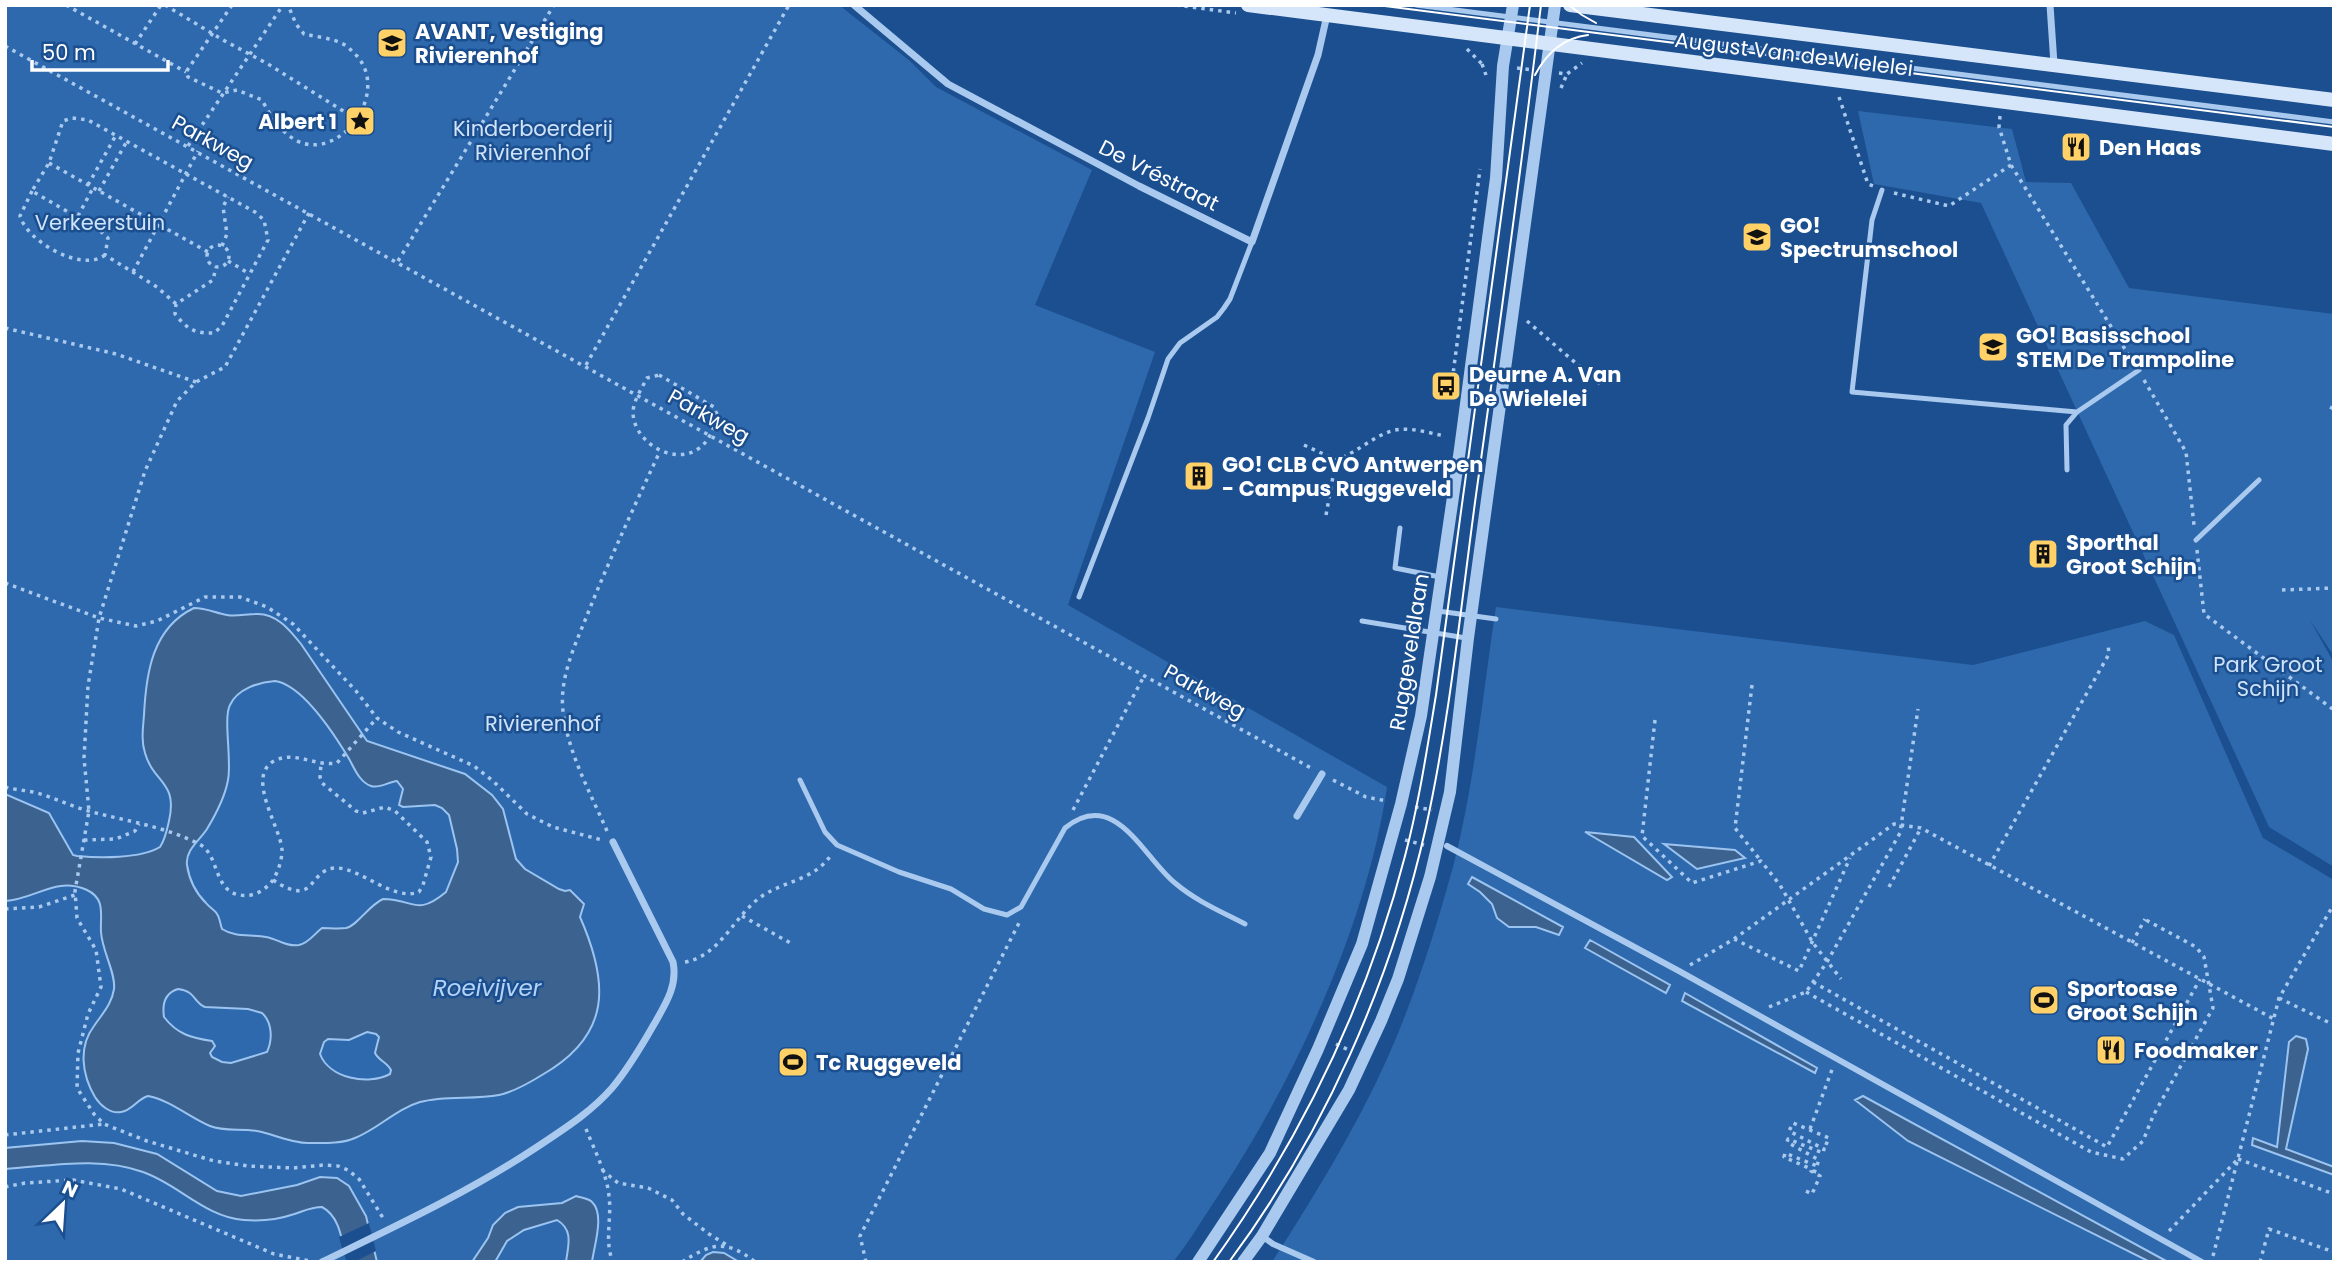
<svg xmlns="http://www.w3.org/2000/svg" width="2339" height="1267" font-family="Poppins,sans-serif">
  <rect width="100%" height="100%" fill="#1b4f8f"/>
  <!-- green -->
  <path fill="#2e69ad" d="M5,5h834l71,56 26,26 156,83 -57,135 120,47 -87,253 319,182c-20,138 -92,292 -169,409 -15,22 -28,45 -45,66h-1168z
    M1858,111l154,18 14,53 45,1 58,105 205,26v342l-24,-36 24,43v204l-65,-40 -288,-624 -107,-19z
    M1496,607l477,58 172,-44 29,14 89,203 71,42v382h-1062c42,-66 83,-132 115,-203 28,-63 49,-130 67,-196 21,-82 29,-172 42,-256z"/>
  <!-- water -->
  <path fill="#3c6290" stroke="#9cc4f0" stroke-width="2" fill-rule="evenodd" d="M194,608c13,0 21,5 33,7 9,2 19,-1 29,-1 20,-1 33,15 45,30l66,97 98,33 27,21 11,14 13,50 9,10 34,20 6,2 5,-1 14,14 -4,13c29,66 32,118 -38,158 -13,8 -28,17 -43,20 -26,5 -53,0 -79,7 -24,7 -42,27 -65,36 -13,6 -33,5 -47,5 -18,0 -34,-9 -51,-12 -16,-3 -33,1 -47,-5 -21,-9 -40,-26 -62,-30 -11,3 -16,15 -27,16 -11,2 -21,-7 -26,-15 -13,-22 -17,-50 -1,-71 8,-12 18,-22 20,-37 2,-16 -12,-38 -13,-57 -1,-17 5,-33 -14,-42 -31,-14 -51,9 -82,11v-107l44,19 24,42 4,1c22,2 63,3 83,-9 5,-7 7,-17 9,-26 9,-40 -15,-37 -24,-68 -4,-12 -2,-25 -1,-38 2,-41 8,-87 50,-107zM275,681c28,4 59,53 73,76 6,10 11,25 23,29 8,3 17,-4 26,-5l6,8 -4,16 4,2 32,-2 7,3 7,7 8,34 1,13 -12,30c-30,25 -32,7 -63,7 -15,7 -26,27 -37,29 -8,1 -17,0 -24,0 -8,6 -13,15 -23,17 -13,2 -21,-6 -33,-8 -16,-3 -30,1 -44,-8 -2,-5 -2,-11 -5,-15 -2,-4 -8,-7 -11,-11 -10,-10 -17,-24 -19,-38 -2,-15 13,-25 20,-36 9,-15 18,-32 21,-49 4,-20 -5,-62 2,-75 7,-16 29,-23 45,-24zM178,989c18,2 15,13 27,18l43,2 14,4c10,9 11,26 5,39l-36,11 -9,-1 -10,-5 -2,-4 5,-7 -3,-5c-21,-3 -35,-7 -48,-24 -2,-13 1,-24 14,-28zM367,1032l9,2 3,3 -4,16c4,8 12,9 16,17l-1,4c-22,12 -61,4 -70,-20l4,-12 4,-3 21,1z
    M1585,832l49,5 38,40 -5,3z
    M1664,844l71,6 10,8 -48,11z
    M1472,877l91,50 -4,8 -23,-8h-27l-12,-9 -5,-14 -12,-12 -12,-8z
    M1590,940l80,45 -4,8 -81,-45z
    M1685,993l132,75 -2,5 -133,-72z
    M2296,1036l10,3 2,10 -22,100 48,18v8l-82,-30 1,-7 24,9 12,-105z
    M1863,1096l305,166h-18l-242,-121 -53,-41z
    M82,1141l32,2 43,11 60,37 24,5 56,-11 23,-8 17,1 12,8 17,30 11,46h-30c-5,-19 -6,-45 -25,-55 -12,0 -20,5 -31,8 -14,5 -32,6 -47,5 -39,-3 -66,-36 -101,-48 -43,-16 -93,-6 -138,-3v-21z
    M576,1196c5,2 12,2 16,6 13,12 2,44 0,60h-26c2,-16 8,-32 -9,-42l-33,10 -17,11 -12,21h-23l16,-24 5,-13 12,-12 13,-6 44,-4z
    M713,1252l11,1 15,9h-39l6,-7z"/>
  <!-- pier -->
  <path fill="#1b4f8f" d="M369,1223l7,28 -22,11h-8l-7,-25z"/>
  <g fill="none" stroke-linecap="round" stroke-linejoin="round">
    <!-- path -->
    <path stroke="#a9c9ee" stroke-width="3.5" stroke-dasharray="3.5 5" stroke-linecap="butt" d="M66,5l120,67
      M165,5l58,35 45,24 88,55
      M232,5l-46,67 2,5 34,16 15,-3 25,10c7,13 14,25 25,34 44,39 106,-37 70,-78 -4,-3 -7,-8 -12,-11 -12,-7 -28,-8 -41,-11l-8,-10 -8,-19
      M1176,5l60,8
      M135,44l26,-39
      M5,46l1306,722
      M1467,49l15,15
      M1482,64l4,11
      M1517,68l16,2
      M1559,73l8,1 15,-11
      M1561,88l6,-14
      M1839,97l29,87 5,2
      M2000,116l-1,11 12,38 122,197
      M188,146l95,-141
      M49,163l159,89
      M88,185l28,-50
      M32,191l-12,25c7,25 61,57 85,39
      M99,191l28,-50
      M1894,193l55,13 62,-41
      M309,213l-84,154 -29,15 -19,19 -32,70 -46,147 -11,68 -4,72 5,53 -14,80 2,27 19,32 5,37 -13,27 -10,39 -1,35 17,26 10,10 43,17 67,20 34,5 45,2 31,-3 14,1 10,4 11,9 24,39
      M78,216l15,-28
      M207 256a11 11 0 1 1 22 0a11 11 0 1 1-22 0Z
      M222,246l5,-12 -4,-27 5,-10
      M228,261l22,13
      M398,261l156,-256
      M133,272l65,-121
      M176,304l-19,-17 -52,-32 3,-17 -9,-8 -67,-39 17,-28 14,-42 9,-3 16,2 167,92 9,8 4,20 -46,86 -8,7c-19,1 -27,-4 -39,-19l1,-10 37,-24 3,-13
      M1527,321l73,63
      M5,328l111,26 80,28
      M586,365l203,-360
      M659,375l55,32 4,10c-5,12 -9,25 -20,32 -25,17 -64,-7 -65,-36 0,-12 9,-25 14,-35z
      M2144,380l42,72 8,73
      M1450,397l30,-228
      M2330,407l4,2
      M1304,445l32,15c21,-7 38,-25 59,-30 16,-3 34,3 50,6
      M1326,515l10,-55
      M2197,550l7,64 130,96
      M5,583l94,35 37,8 21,-5 48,-24h35l27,10 26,17 63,67 21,27 21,14 76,34 19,15 34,33 26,13 49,13
      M2282,590l52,-2
      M1752,685l-17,143 26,33
      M1655,720l-13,116 50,47 69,-22 19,24 33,58 28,36
      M1333,780l33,17 21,4
      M5,787c10,3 21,3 32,6 18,5 36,14 55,19 35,9 74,15 107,32 23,11 12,56 52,51 9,-2 17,-8 22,-15 5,-8 9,-20 9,-30 -1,-22 -37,-73 -8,-89 20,-11 42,6 63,2l40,-45
      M1415,807l17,3
      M1073,810l71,-134
      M607,831c-17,-39 -39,-78 -44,-120 -4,-34 13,-68 25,-98 22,-55 47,-108 72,-162
      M84,840l32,-1 19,-8 4,-7
      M1405,840l19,5
      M1989,866l120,-212 -1,-10
      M273,880c44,29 34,-10 62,-12 25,-1 58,34 84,24l4,-7 8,-28 -4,-15 -32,-31 -10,-4 -22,6 -7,-2 -34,-28 -2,-6 1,-13
      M1889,887l32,-59
      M5,909l34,-2 36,-12
      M742,916l52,29
      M1734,939l65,32 51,-113
      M2132,943l13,-24
      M685,962c34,-6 48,-43 73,-63 23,-18 56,-18 73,-44
      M1690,965l44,-26 160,-115 27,4 353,191
      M1813,982l294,165 93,-168
      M1806,992l285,160 32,7 20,-18 10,-25 60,-108 -9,-51 -8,-10 -50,-27
      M2279,998l55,27
      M1769,1007l37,-15 21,-30 73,-129 18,-124
      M1336,1044l15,7
      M586,1129c8,20 21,45 23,67 3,22 -5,45 4,66
      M1810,1129l23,-62
      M5,1135l99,-11
      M2238,1159l96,35
      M602,1170l16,13 30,5 24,12 11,14 26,20 21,13
      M1814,1173l5,-13 -32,-18 1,-3 35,14 1,-4 -35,-18 4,-8 36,15 -5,11
      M5,1187l20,-4 48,-3 48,9 153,65 36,7
      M1806,1191l6,3 8,-18 -9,-5v-2l-27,-12 1,-4 32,13
      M2169,1231l67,-70
      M2213,1256l66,-258 55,-94
      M682,1262c30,-19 44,-23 73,0
      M866,1262l-6,-26 161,-317
      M2260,1262l9,-33 65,23"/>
    <!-- service -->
    <path stroke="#a9c9ee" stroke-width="5" d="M1416,5l918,117
      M1882,190l-10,30 -20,172 225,20
      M2067,470l-1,-45 11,-13 62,-42
      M1400,528l-5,40 45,9
      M2196,540l63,-60
      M1079,597l69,-179 20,-59 12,-16 37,-26 7,-9 6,-9 22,-57
      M1438,611l58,8
      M1362,621l104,17
      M800,780l25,52 12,13 62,27 52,17 33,20 23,6 14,-8 44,-79c50,-41 78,29 110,55 21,18 47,29 70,41"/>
    <!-- pedestrian -->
    <path stroke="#a9c9ee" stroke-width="6" d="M1447,846l232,125 523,291
      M1262,1236l11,8 41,18"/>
    <!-- minor -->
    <path stroke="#a9c9ee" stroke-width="7" d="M854,5l94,79 191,102 113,56 66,-187 9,-40
      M2050,5l4,59
      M1297,816l25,-42
      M322,1262c74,-36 147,-70 215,-115 27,-18 54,-35 75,-59 16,-19 29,-41 41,-62 12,-21 25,-40 20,-64l-60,-120"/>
    <!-- tertiary -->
    <path stroke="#a9c9ee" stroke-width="12" d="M1198,1262l72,-109 48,-104 44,-105 39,-140 20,-88 39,-267 36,-271 7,-112 10,-61
      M1243,1262l19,-26 87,-146 32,-69 17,-42 32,-102 20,-85 18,-154 87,-633"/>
    <!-- secondary -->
    <path stroke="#d6e6fa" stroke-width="14" d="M1248,5l1086,139
      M1570,5l764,95"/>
    <!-- tram -->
    <path stroke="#fff" stroke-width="2" d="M1377,5l957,122
      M1457,5h16
      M1569,5l13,10 14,8
      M1535,75c11,-21 28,-37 53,-40
      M1213,1262c88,-123 154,-259 192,-406 14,-53 22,-107 31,-161l94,-690
      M1229,1262c95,-128 162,-280 197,-435 24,-109 35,-222 50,-332 23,-163 45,-326 65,-490"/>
  </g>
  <!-- icons -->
  <defs>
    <g id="school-square" transform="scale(1.575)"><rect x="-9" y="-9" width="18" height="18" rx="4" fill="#ffd166" stroke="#1b4f8f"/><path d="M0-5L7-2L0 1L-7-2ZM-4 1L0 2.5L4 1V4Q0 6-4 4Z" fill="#111"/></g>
    <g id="sight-square" transform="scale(1.575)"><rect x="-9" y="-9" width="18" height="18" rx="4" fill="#ffd166" stroke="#1b4f8f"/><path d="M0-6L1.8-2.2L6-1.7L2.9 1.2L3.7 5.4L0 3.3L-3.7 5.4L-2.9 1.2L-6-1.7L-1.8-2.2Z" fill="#111"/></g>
    <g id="restaurant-square" transform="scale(1.575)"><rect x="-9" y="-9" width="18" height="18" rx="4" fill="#ffd166" stroke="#1b4f8f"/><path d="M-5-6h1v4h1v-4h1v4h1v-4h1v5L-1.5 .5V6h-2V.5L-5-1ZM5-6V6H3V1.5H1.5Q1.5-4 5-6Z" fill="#111"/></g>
    <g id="bus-square" transform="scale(1.575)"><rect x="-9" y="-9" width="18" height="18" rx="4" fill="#ffd166" stroke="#1b4f8f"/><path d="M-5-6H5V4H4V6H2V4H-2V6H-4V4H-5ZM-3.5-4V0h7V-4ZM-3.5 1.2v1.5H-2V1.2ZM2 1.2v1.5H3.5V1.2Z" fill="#111"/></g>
    <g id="building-square" transform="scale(1.575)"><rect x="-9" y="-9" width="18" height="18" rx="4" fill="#ffd166" stroke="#1b4f8f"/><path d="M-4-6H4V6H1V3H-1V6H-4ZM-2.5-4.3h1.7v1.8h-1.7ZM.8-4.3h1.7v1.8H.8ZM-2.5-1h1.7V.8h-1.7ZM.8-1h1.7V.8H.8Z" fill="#111"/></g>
    <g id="stadium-square" transform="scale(1.575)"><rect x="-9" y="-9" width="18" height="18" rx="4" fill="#ffd166" stroke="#1b4f8f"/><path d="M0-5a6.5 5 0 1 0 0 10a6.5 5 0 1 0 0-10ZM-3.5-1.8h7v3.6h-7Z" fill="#111"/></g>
  </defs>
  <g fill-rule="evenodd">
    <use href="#school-square" x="392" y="43"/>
    <use href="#sight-square" x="360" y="121"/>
    <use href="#restaurant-square" x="2076" y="147"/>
    <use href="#school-square" x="1757" y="237"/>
    <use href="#school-square" x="1993" y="347"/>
    <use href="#bus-square" x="1446" y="386"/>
    <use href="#building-square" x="1199" y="476"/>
    <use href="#building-square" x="2043" y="554"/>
    <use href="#stadium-square" x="2044" y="1000"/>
    <use href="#restaurant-square" x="2111" y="1050"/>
    <use href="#stadium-square" x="793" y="1062"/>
  </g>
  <g text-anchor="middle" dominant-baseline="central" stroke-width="5" stroke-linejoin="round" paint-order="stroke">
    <!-- poi labels -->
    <g font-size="21" font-weight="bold" fill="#fff" stroke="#1b4f8f" text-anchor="start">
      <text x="415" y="31">AVANT, Vestiging<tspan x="415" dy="24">Rivierenhof</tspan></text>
      <text x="337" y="121" text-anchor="end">Albert 1</text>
      <text x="2099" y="147">Den Haas</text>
      <text x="1780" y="225">GO!<tspan x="1780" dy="24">Spectrumschool</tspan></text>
      <text x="2016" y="335">GO! Basisschool<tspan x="2016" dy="24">STEM De Trampoline</tspan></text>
      <text x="1469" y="374">Deurne A. Van<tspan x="1469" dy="24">De Wielelei</tspan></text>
      <text x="1222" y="464">GO! CLB CVO Antwerpen<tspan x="1222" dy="24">- Campus Ruggeveld</tspan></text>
      <text x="2066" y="542">Sporthal<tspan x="2066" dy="24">Groot Schijn</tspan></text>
      <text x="2067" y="988">Sportoase<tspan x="2067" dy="24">Groot Schijn</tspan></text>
      <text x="2134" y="1050">Foodmaker</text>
      <text x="816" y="1062">Tc Ruggeveld</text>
    </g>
    <!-- street labels -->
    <g font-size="21" fill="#fff" stroke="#1b4f8f">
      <text transform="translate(1794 54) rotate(7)">August Van de Wielelei</text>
      <text transform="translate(213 142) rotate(29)">Parkweg</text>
      <text transform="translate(1159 175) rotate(27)">De Vréstraat</text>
      <text transform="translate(709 416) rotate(29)">Parkweg</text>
      <text transform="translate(1409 652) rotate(-81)">Ruggeveldlaan</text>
      <text transform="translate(1205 691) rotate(29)">Parkweg</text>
    </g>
    <!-- park labels -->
    <g font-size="21" fill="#cfe3fa" stroke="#1b4f8f">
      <text x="533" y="128">Kinderboerderij<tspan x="533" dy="24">Rivierenhof</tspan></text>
      <text x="100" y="222">Verkeerstuin</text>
      <text x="2268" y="664">Park Groot<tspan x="2268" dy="24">Schijn</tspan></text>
      <text x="543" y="723">Rivierenhof</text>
    </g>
    <!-- water labels -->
    <g font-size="23" font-style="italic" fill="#b5d3f5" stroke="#1b4f8f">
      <text x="487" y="988">Roeivijver</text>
    </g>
  </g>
  <!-- border -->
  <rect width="2339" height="1267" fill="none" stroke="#ffffff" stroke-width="14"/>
  <!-- north arrow -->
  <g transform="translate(63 1204) rotate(25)" stroke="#1b4f8f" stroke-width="5" paint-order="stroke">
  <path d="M0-5L12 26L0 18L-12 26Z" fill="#ffffff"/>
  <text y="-10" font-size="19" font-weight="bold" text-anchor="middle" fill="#ffffff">N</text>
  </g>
  <!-- scale -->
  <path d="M32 60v10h136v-10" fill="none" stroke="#ffffff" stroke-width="3.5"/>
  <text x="42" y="60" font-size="21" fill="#ffffff" stroke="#1b4f8f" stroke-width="5" paint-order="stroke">50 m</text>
</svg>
